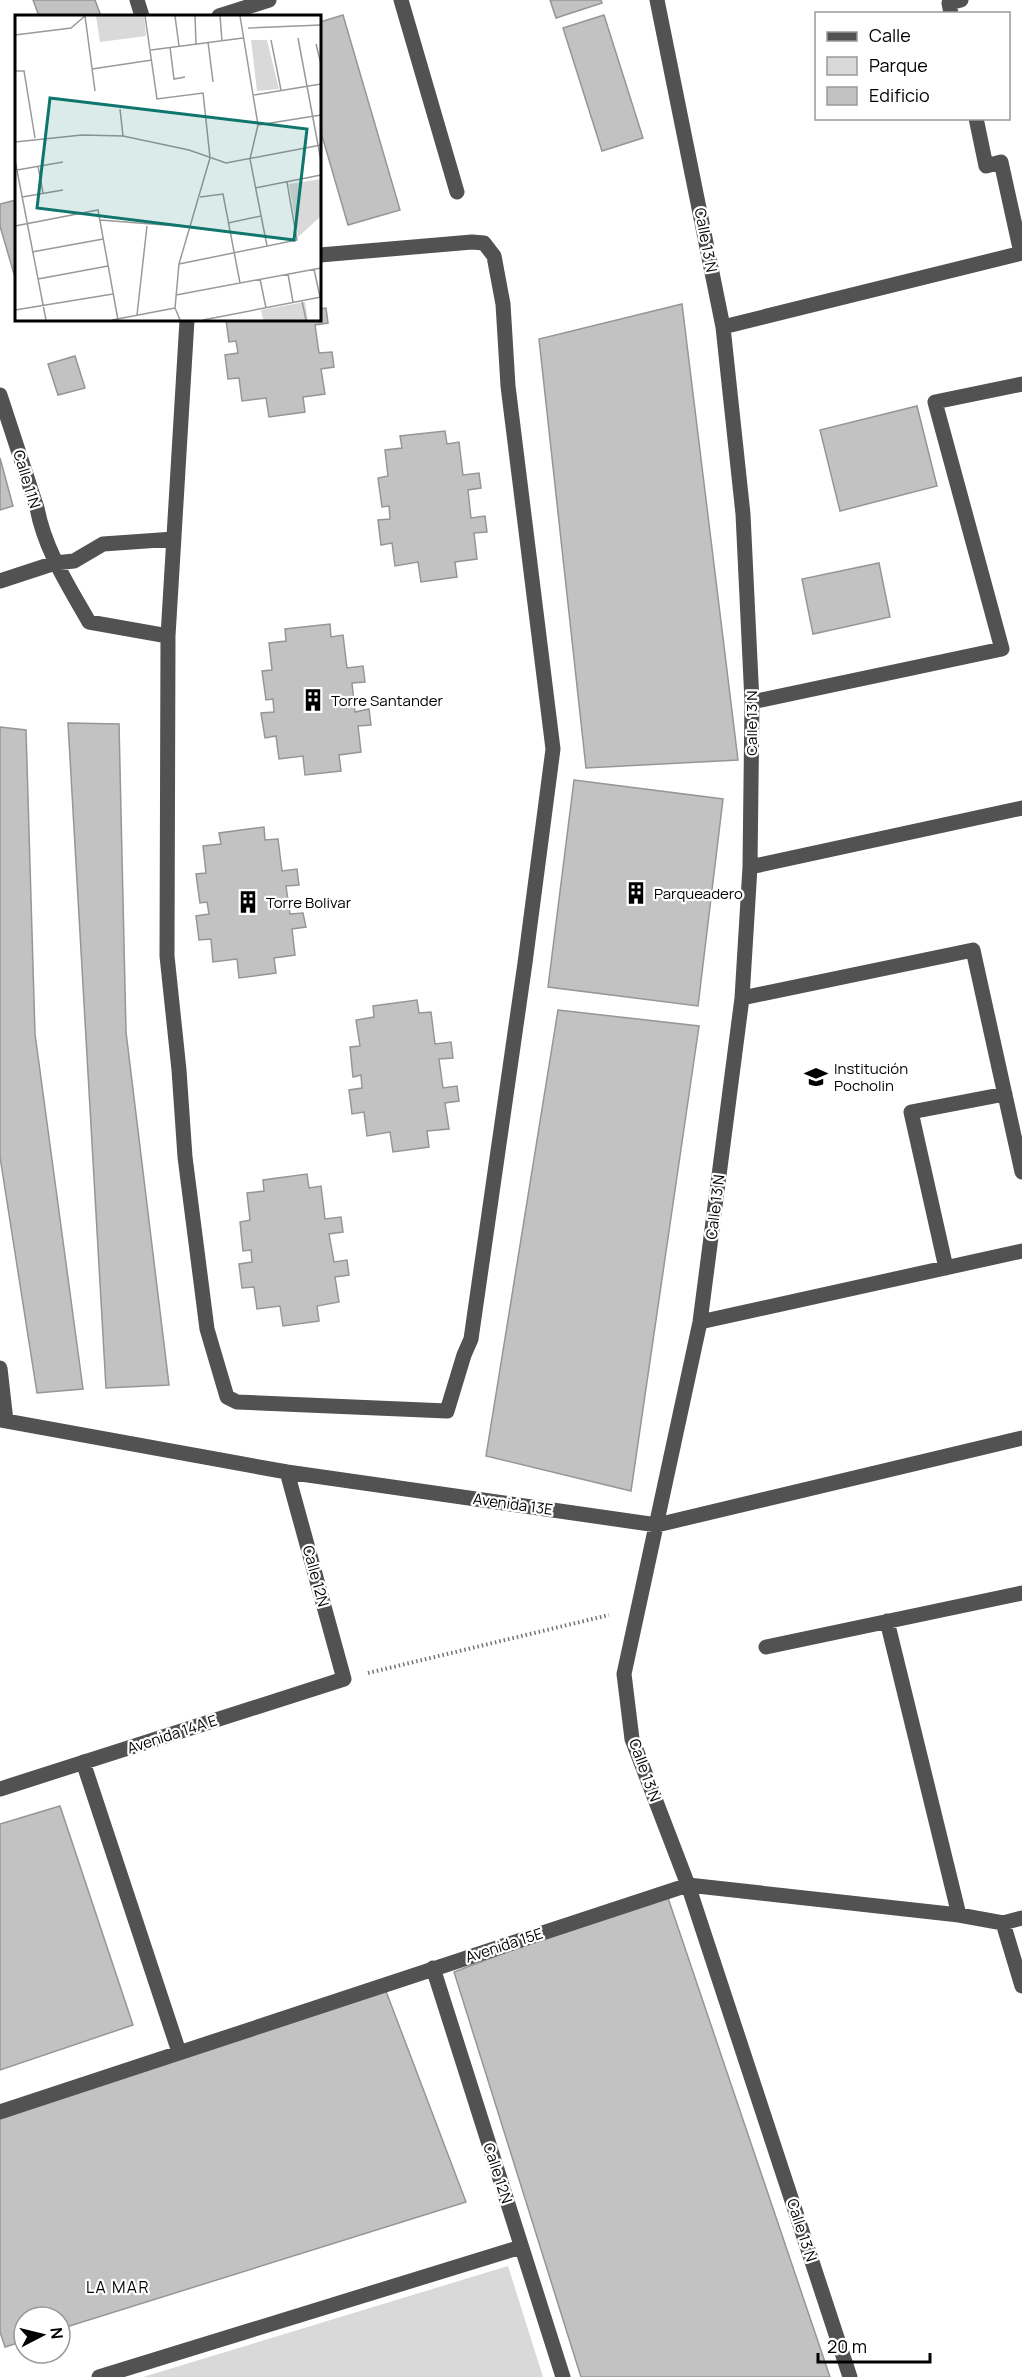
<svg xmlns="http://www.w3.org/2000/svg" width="1022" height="2377" font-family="Manrope,sans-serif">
  <rect width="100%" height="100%" fill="#fff"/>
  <!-- green -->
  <path fill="#d9d9d9" d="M508,2266l35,111h-400z"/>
  <!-- building -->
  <path fill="#c2c2c2" stroke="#969696" stroke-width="1.5" d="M33,0h62l6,16h-62z
    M550,0h51l1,3 -46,15z
    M343,15l57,195 -52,15 -28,-96v-107z
    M604,15l39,123 -41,13 -39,-123z
    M16,200v73l-2,1 -14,-48v-22z
    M682,304l56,456 -152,8 -47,-429z
    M326,308l2,15 -13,2 4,28 13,-1 2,15 -13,2 4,25 -22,3 2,15 -36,5 -3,-19 -24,3 -3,-23 -11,1 -3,-24 13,-2 -2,-12 -7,1 -3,-22h94v-11z
    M75,356l10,32 -27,7 -10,-31z
    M917,406l20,80 -97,25 -20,-81z
    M445,431l2,13 12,-2 4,33 16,-2 2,15 -13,2 3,28 14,-2 2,16 -13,1 3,26 -22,3 2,15 -36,5 -3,-20 -23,4 -3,-23 -11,2 -3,-25 12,-1 -1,-13 -7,1 -4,-29 10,-2 -3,-26 17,-2 -2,-12z
    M0,458l13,48 -13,4z
    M879,563l11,54 -77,17 -11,-55z
    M330,624l1,13 12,-2 4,33 16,-2 2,16 -13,1 3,29 14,-3 2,16 -13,1 3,26 -22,3 2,16 -36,4 -2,-19 -24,3 -3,-23 -11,2 -4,-25 13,-1 -1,-13 -7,1 -4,-29 10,-1 -3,-27 17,-2 -1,-12z
    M68,723l51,1 7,308 43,353 -63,3z
    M0,727l26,3 9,304 48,355 -46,4 -37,-236z
    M574,780l149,19 -25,207 -150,-19z
    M264,827l1,13 13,-1 4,32 15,-2 2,16 -13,1 4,28 13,-1 3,14 -14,2 3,26 -21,3 2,15 -37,5 -2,-19 -24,3 -2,-23 -12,1 -3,-24 13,-2 -2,-12 -7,1 -4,-29 10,-1 -3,-27 18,-2 -2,-11z
    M417,1000l2,13 12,-1 4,32 16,-2 2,16 -14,1 4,29 14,-2 2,15 -14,2 4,26 -22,2 2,16 -36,5 -3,-20 -23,4 -3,-24 -12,2 -3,-24 13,-2 -1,-13 -8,2 -3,-30 10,-1 -4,-26 18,-3 -1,-11z
    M558,1010l141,16 -68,465 -145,-35z
    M307,1174l2,14 12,-2 4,33 16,-2 2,15 -14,2 5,28 13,-2 2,15 -14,2 4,25 -22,4 2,15 -36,5 -3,-20 -23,3 -3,-22 -12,1 -3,-24 13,-2 -1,-12 -8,1 -3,-29 10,-2 -3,-27 17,-2 -1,-11z
    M60,1806l73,219 -133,45v-246z
    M666,1892l164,485h-249l-127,-405z
    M384,1986l82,216 -406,127v-12h-36v24l-19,6 -5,-15v-213z"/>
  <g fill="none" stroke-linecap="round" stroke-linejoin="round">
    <!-- path -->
    <path stroke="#747474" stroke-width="4" stroke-dasharray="1.5 3" stroke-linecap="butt" d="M368,1673l241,-58"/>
    <!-- minor -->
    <path stroke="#525252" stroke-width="15" d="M137,0l5,16
      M401,0l56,192
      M657,0l66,327 20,187 9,188 -2,165 -8,131 -42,324 -76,352 8,65 56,146 162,492
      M951,14l-2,-11 12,-3
      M219,16l50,-16
      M976,118l10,48 15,-4 20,91
      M187,320l-19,316 -1,320 12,114 6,87 22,172 20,68 10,5 210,9 17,-56 7,-16 54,-376 28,-214 -45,-363 -5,-82 -9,-48 -10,-13 -12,-1 -152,13
      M723,327l299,-74
      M0,395l37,113c8,42 31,77 52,114l79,14
      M0,581l55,-18 19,-2 29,-17 71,-5
      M752,702l250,-53 -67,-247 87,-18
      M750,867l272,-59
      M742,998l231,-48 49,222
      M946,1268l-35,-156 94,-18
      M700,1322l322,-71
      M0,1368l6,53
      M0,1420l287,52 370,53 365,-87
      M887,1621l72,294
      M766,1647l256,-54
      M83,1762l96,290
      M0,1789l344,-110 -57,-207
      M1003,1923l19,63
      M433,1968l130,409
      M0,2112l688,-227 271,30 44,8 19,-5
      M99,2377l422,-130"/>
  </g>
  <!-- icons -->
  <defs>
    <g id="building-bare" transform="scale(1.8)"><path d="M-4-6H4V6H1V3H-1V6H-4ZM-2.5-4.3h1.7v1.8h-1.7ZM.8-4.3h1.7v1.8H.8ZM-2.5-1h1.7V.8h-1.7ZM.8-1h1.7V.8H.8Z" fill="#000" stroke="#fff" stroke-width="2.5" paint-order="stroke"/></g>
    <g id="school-bare" transform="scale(1.8)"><path d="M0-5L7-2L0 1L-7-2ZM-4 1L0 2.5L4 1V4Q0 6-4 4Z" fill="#000" stroke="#fff" stroke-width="2.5" paint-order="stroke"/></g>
  </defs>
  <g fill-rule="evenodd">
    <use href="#building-bare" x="313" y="700"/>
    <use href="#building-bare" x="636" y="893"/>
    <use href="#building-bare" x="248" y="902"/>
    <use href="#school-bare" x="816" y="1077"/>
  </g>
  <g text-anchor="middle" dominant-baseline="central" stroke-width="4.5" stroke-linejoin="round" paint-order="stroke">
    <!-- street labels -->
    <g font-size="15" fill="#000" stroke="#fff">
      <text transform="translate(706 240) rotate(79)">Calle 13 N</text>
      <text transform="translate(27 479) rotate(73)">Calle 11N</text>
      <text transform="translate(751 723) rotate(-90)">Calle 13 N</text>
      <text transform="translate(715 1207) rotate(-83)">Calle 13 N</text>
      <text transform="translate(513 1504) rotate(8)">Avenida 13E</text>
      <text transform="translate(316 1576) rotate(75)">Calle 12N</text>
      <text transform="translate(172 1734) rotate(-18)">Avenida 14A E</text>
      <text transform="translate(645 1770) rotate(70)">Calle 13 N</text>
      <text transform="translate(504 1945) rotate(-18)">Avenida 15E</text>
      <text transform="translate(498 2173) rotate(72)">Calle 12N</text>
      <text transform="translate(802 2230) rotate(72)">Calle 13 N</text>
    </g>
    <!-- poi labels -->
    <g font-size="15" fill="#000" stroke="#fff" text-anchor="start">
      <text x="331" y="700">Torre Santander</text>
      <text x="654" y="893">Parqueadero</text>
      <text x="266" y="902">Torre Bolivar</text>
      <text x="834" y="1068">Institución<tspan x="834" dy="17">Pocholin</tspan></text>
    </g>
    <!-- neighbourhood labels -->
    <g font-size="16" letter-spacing="1.5" fill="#000" stroke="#fff">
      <text x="118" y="2287">LA MAR</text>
    </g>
  </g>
  <!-- overview -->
  <g transform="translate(15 15)">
    <rect width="306" height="306" fill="#fff"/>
    <path d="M81,1h48l2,20 -46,6zM236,25h16l12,49 -22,2zM306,164v37l-23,21 -9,-53zM290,287l3,18h-45l-2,-10z" fill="#d9d9d9"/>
    <path fill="none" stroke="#999" stroke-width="1.5" d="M70,1l10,75M130,1l12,83 46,-6 2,18 5,47 -31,106 -4,44 5,12M160,1l4,30M180,1l1,28M205,1l2,25M225,1l18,109 -8,34 17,87M233,13l73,-3M0,20l56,-7 14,-12M283,23l23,123M256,25l10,50M193,27l5,40M301,29l5,20M155,32l4,32 11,-2M136,35l92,-12M77,54l60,-9M0,56h9l11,67M239,80l67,-11M105,94l3,27M243,110l63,-10M0,127l67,-7 41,1 66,14 37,13 95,-18M0,145l31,160M23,151l5,27M2,155l46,-8M240,173l66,-13M7,182l41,-7M185,182l23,-3 17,89M85,205l90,7M213,208l33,-7M0,211l83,-16 20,110M17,237l71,-13M164,249l118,-24 -10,-58M299,254l6,28M273,259l5,28M23,264l70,-13M245,264l6,29M161,280l145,-27M287,286l4,19M0,295l98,-16M122,300l10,-89M97,305l63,-12M188,305l118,-23"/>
    <path fill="#0f766e" fill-opacity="0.15" stroke="#0f766e" stroke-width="3" d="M35,83l257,31 -13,111 -257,-32z"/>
    <rect width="306" height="306" fill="none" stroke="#000" stroke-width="3"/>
  </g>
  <!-- legend -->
  <rect x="815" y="12" width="195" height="108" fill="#ffffff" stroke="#999999" stroke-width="1.5"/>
  <rect x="827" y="32" width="30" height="9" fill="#525252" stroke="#999999" stroke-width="1.5"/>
  <text x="869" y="42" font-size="18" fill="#000000">Calle</text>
  <rect x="827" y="57" width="30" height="18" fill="#d9d9d9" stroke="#999999" stroke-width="1.5"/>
  <text x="869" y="72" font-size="18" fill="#000000">Parque</text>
  <rect x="827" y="87" width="30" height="18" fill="#c2c2c2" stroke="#999999" stroke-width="1.5"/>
  <text x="869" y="102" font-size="18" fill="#000000">Edificio</text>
  <!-- north arrow -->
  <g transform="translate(42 2335) rotate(83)"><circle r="28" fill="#ffffff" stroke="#999999" stroke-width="1.5"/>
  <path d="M0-4.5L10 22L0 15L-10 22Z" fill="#000000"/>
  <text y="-9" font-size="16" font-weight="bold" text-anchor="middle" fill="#000000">N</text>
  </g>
  <!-- scale -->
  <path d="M818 2353v9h112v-9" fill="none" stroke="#000000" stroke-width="3"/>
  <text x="827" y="2353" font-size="18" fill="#000000" stroke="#ffffff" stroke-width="4.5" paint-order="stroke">20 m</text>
</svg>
